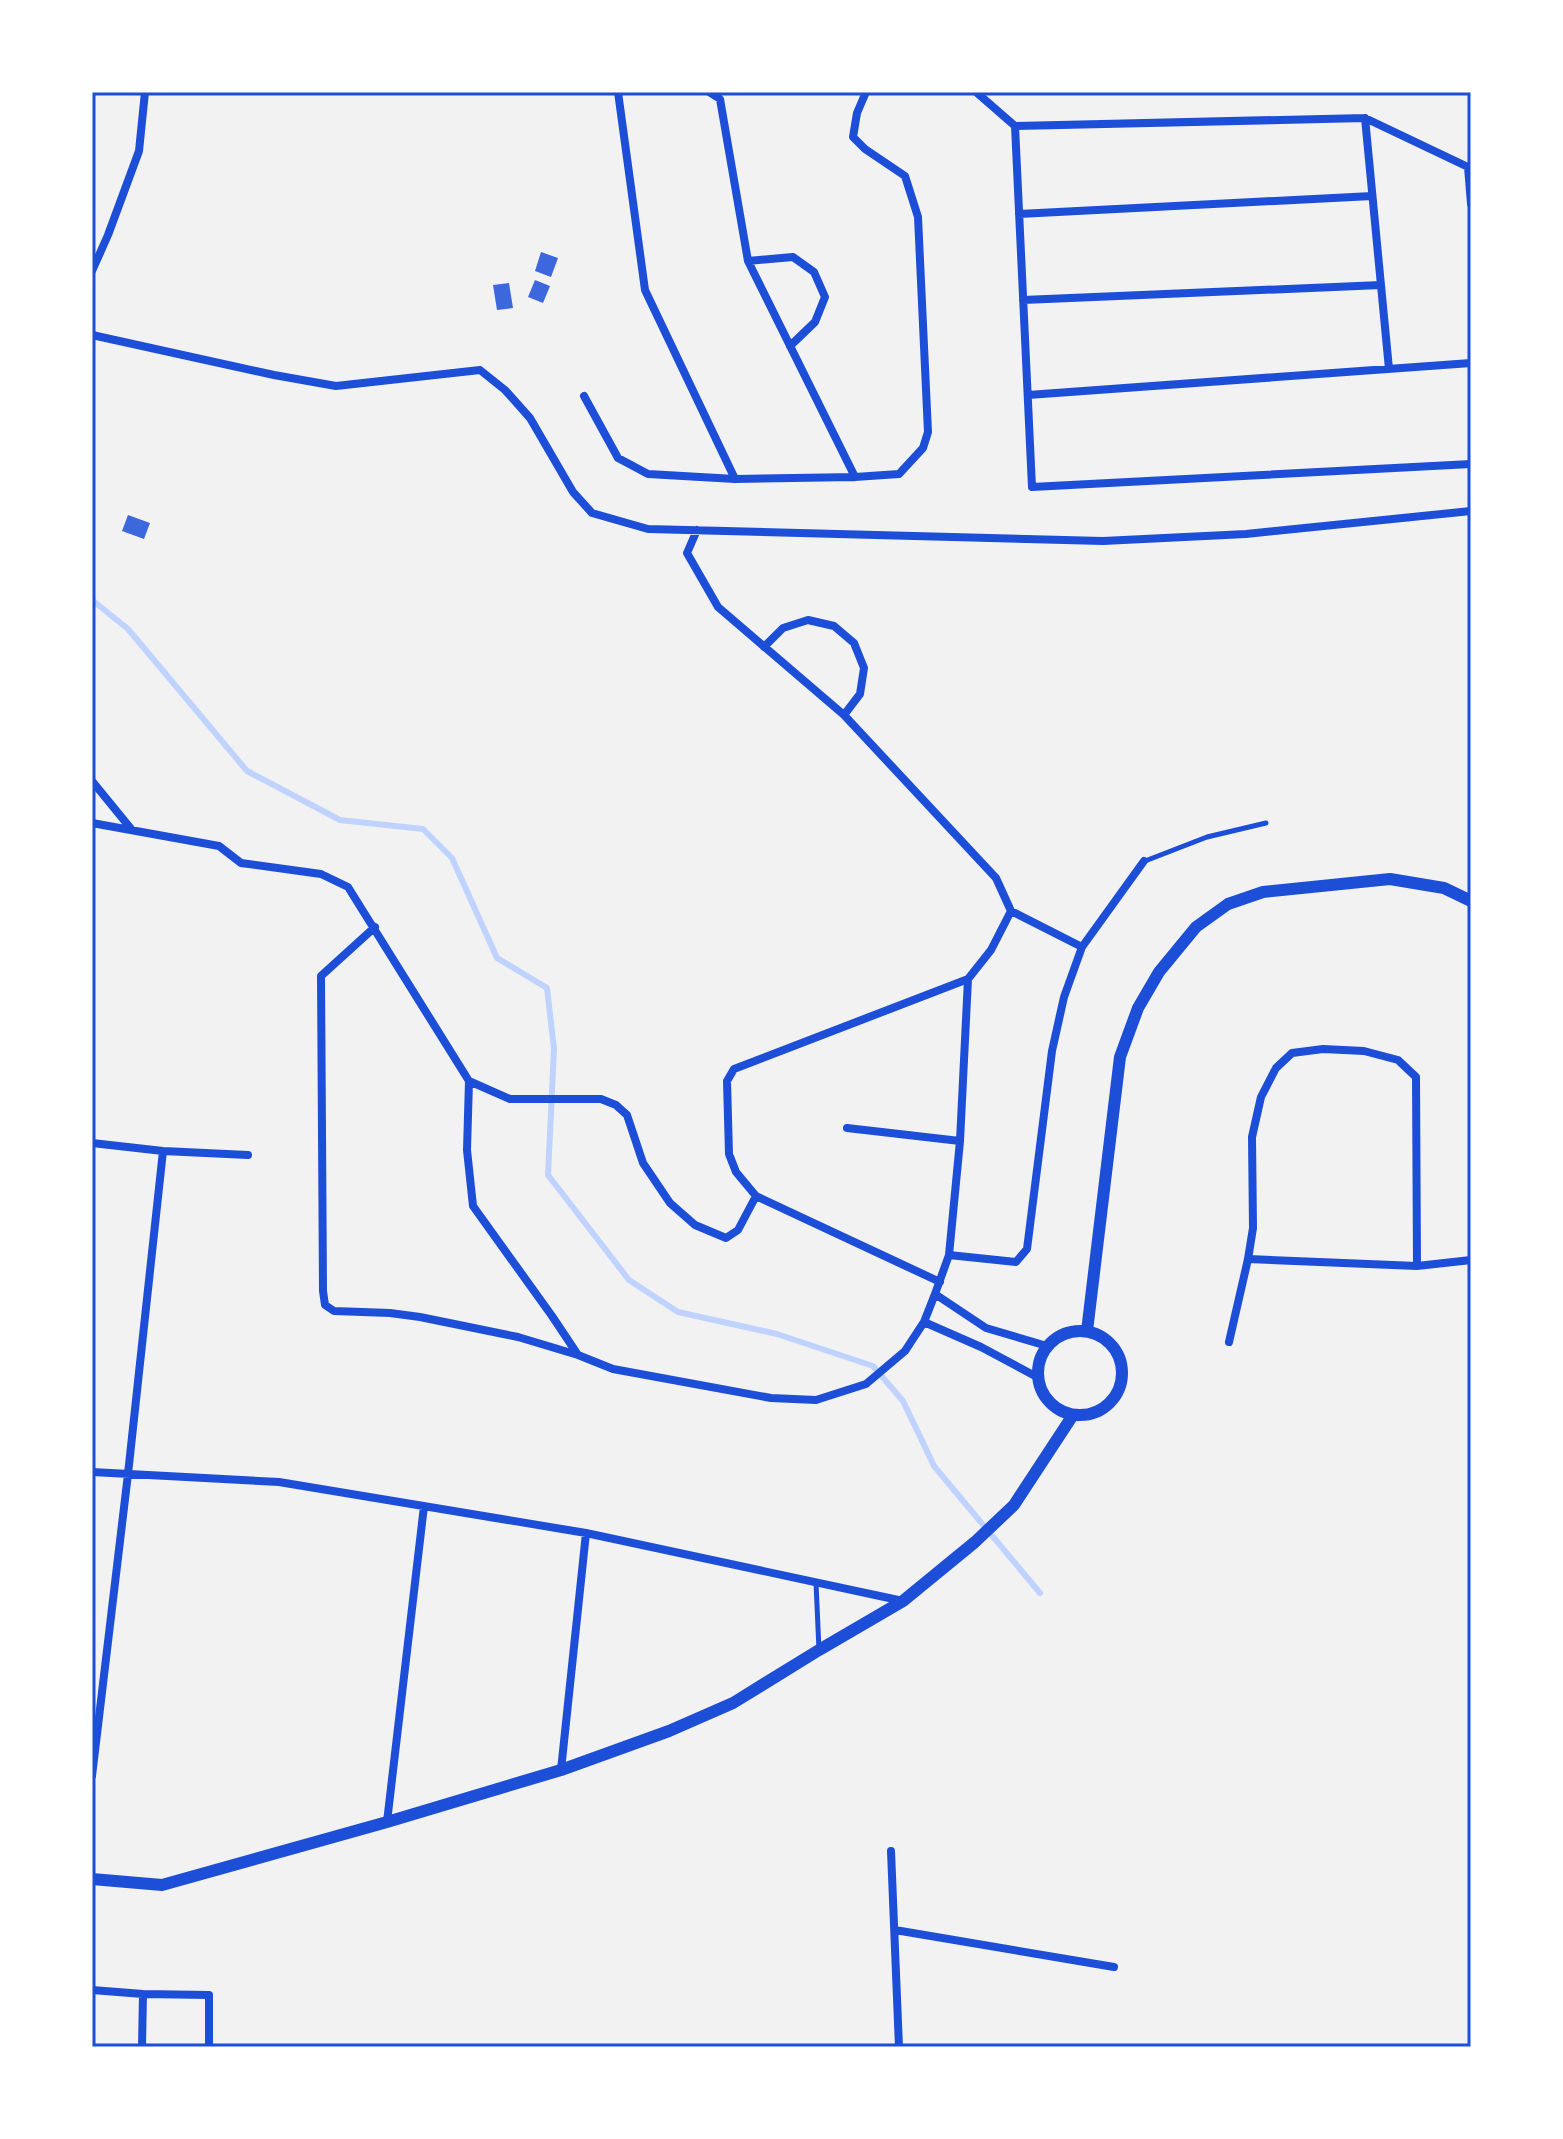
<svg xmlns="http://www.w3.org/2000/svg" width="1563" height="2139" font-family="'Archivo Narrow',sans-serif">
  <rect width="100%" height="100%" fill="#f2f2f2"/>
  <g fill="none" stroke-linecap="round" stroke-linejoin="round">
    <!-- stream -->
    <path stroke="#bfd3fe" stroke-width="6" d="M92,600l36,29 119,142 93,49 83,9 29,29 45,100 50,30 7,61 -6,126 81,105 49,32 99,22 96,32 30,35 31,65 106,127"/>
  </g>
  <!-- building -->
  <path fill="#3d67dc" d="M541,252l17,6 -7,19 -16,-6z
    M535,280l15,6 -7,17 -15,-6z
    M509,283l4,25 -16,2 -4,-25z
    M128,515l22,8 -6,16 -22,-8z"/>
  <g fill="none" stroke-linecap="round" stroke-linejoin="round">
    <!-- service -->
    <path stroke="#1d4ed8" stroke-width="5" d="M1145,861l62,-24 59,-14
      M816,1583l3,67"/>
    <!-- minor -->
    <path stroke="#1d4ed8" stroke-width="8" d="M618,92l27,198 90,189
      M709,92l11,7 28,162 107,216
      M976,92l39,34
      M1365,118l24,251
      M1015,126l17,361 439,-23
      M1015,126l350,-8 103,49 3,37
      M1019,214l353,-18
      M748,261l45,-4 21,15 11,25 -10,25 -25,24
      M92,271l16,-36 31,-84 6,-59
      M1023,300l358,-15
      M92,335l182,40 62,11 144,-16 25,20 25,28 43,74 19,21 56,16 455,12 143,-7 225,-23
      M1028,395l443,-32
      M584,396l34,62 30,16 87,5 120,-2 44,-3 24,-26 5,-16 -10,-215 -13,-41 -40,-27 -12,-12 4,-24 9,-21
      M697,530l-10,23 31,54 126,108 152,163 15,33 71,36
      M764,647l19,-19 25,-8 26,6 20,17 10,25 -4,26 -16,21
      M92,781l40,49
      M92,823l127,23 22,17 80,11 27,13 121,194 -2,69 6,56 79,110 26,39 35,14 158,29 45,2 50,-16 39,-33 19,-29 11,-28 14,-39 11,-114 8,-162 23,-29 20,-39
      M375,927l-54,49 2,315 2,14 9,6 56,2 30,4 98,20 60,18
      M469,1081l41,18h91l15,6 11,10 16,48 27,40 25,22 31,13 12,-8 18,-34
      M847,1128l113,13
      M92,1143l71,8 85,4
      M949,1255l67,7 11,-13 25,-198 12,-54 18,-50 62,-86
      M1248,1259l169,7 54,-6
      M940,1282l-184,-86 -20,-24 -7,-18 -2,-73 7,-12 234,-90
      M935,1294l51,34 61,18
      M924,1322l57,25 56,30
      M1229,1342l19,-83 5,-31 -1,-91 9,-40 15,-29 16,-15 31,-4 41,2 34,9 18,17 1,189
      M92,1472l187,10 307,51 317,68
      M561,1770l25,-237
      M92,1776l36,-302 35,-323
      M387,1822l37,-316
      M891,1851l8,196
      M895,1930l219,37
      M92,1990l51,4 66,1v52
      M142,2047l1,-53"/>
    <!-- tertiary -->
    <path stroke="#1d4ed8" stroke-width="12" d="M1038 1373a42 42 0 1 1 84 0a42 42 0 1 1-84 0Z
      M1087,1331l33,-274 18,-49 21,-36 37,-45 32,-23 35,-12 127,-13 54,9 27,13
      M92,1879l70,6 225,-63 174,-52 108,-39 64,-28 86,-53 84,-49 72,-59 39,-37 59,-90"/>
  </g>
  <!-- border -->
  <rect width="1563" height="2139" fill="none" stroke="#ffffff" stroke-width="188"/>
  <rect x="94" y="94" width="1375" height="1951" fill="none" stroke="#1d4ed8" stroke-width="3"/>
</svg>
